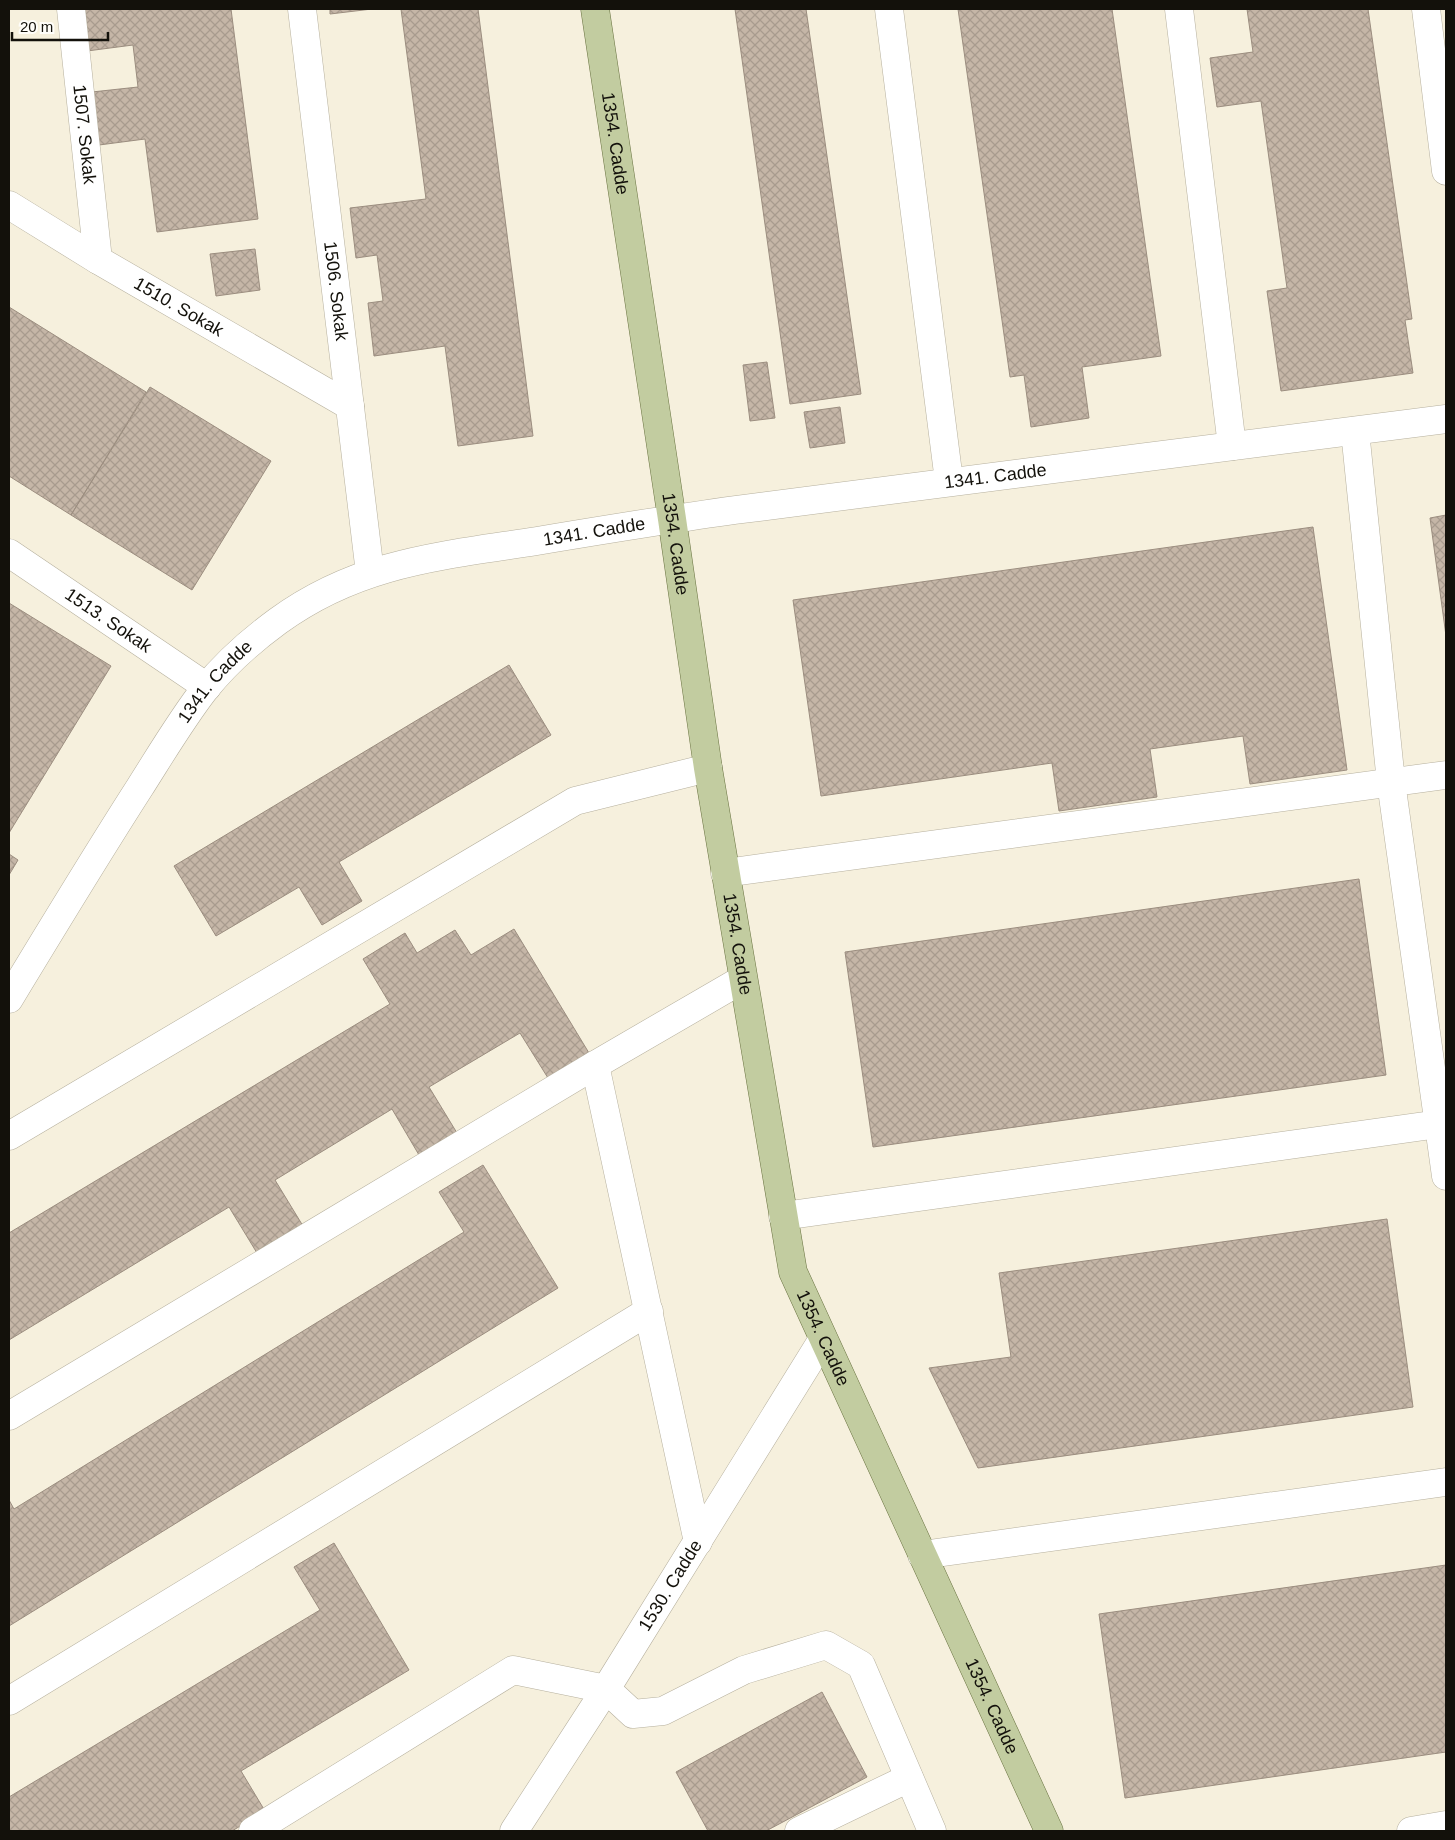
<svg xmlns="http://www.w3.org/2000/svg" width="1455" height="1840" font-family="Arial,sans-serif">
  <defs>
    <pattern id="building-cross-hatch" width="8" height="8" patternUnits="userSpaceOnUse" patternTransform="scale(1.25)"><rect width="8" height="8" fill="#c5b6a7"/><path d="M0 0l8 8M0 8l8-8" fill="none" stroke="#a89b8e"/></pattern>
  </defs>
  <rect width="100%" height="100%" fill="#f6f0dd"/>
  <!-- building -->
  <path fill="url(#building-cross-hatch)" stroke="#9b8d7f" d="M81,9h150l27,210 -101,13 -12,-93 -46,6 -7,-53 46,-5 -5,-42 -46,6z
    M330,9h42l-42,5z
    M401,9h77l55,427 -75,10 -13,-100 -71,10 -6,-53 15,-2 -6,-46 -21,3 -6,-50 76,-9z
    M735,9h71l55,385 -71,10z
    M958,9h154l49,347 -79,11 7,51 -58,9 -7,-52 -14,2z
    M1247,9h121l44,310 -7,1 8,53 -132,18 -14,-100 20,-3 -26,-187 -44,6 -7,-49 43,-6z
    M255,249l5,41 -44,6 -6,-42z
    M9,307l137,85 -75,123 -62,-39z
    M767,362l8,56 -25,3 -7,-56z
    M150,387l121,74 -79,129 -121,-75z
    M840,407l5,36 -35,5 -6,-36z
    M1446,515v121l-16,-118z
    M1313,527l34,243 -97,14 -7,-48 -93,13 7,48 -98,14 -7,-48 -231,33 -28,-196z
    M9,603l102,63 -102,167z
    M509,665l42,70 -212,127 23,39 -40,24 -23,-38 -83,49 -42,-70z
    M9,854l9,6 -9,15z
    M1359,879l27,196 -513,72 -28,-195z
    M514,929l75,124 -41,25 -28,-45 -91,54 28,46 -38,22 -27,-46 -117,71 28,46 -46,27 -28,-46 -220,133v-107l381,-229 -27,-45 42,-26 12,20 38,-23 16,25z
    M483,1165l75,123 -549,338v-126l5,9 450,-277 -25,-40z
    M1387,1219l26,188 -435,61 -49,-100 82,-11 -12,-84z
    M334,1543l75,127 -168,101 24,40 -33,20h-223v-34l311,-187 -26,-43z
    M1446,1565v187l-321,46 -26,-184z
    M822,1692l45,85 -101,54h-58l-32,-59z"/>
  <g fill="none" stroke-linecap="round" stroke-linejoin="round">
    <!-- minor casing -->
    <g stroke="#b6b09e" stroke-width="29">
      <g id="minor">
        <path id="s1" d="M71,9l27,251"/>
        <path id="s2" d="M302,9l68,564"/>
        <path d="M889,9l60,472"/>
        <path d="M1179,9l53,437"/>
        <path d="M1426,9l20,162"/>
        <path id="s3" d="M9,205l89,55 252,146"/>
        <path d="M1355,431l36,351 55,394"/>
        <path id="s4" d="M9,553l198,134"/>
        <path d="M725,873l721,-98"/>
        <path id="s5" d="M9,999c43,-71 86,-142 131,-212 21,-33 41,-67 65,-98 20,-25 47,-49 73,-68 81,-59 163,-65 259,-80 66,-11 132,-22 198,-31 237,-32 474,-60 711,-91"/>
        <path d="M9,1136l566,-335 133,-33"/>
        <path d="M783,1216l663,-93"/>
        <path d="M9,1416l586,-351"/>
        <path d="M698,1542l-103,-477 148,-86"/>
        <path d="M922,1555l524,-73"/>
        <path d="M9,1701l640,-390"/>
        <path d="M253,1831l260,-161 93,19 27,25 30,-3 81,-41 82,-25 35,20 71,166"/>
        <path id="s6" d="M514,1831l92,-142 217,-350"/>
        <path d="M799,1831l110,-53"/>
        <path d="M1411,1831l35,-6"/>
      </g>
    </g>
    <!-- major casing -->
    <g stroke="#6b7443" stroke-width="29">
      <g id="major">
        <path id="s7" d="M595,9l77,510 36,249 85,504 256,559"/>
      </g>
    </g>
    <!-- minor -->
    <use href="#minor" stroke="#fff" stroke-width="28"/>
    <!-- major -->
    <use href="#major" stroke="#c2cca0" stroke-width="28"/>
  </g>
  <g text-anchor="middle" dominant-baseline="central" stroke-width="4" stroke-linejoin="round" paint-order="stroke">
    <!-- street labels -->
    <g font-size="18" fill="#13110b" stroke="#fffefa">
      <text stroke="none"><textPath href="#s1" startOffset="126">1507. Sokak</textPath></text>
      <text stroke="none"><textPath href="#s7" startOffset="136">1354. Cadde</textPath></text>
      <text stroke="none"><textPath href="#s2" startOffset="284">1506. Sokak</textPath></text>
      <text stroke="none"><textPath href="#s3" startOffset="198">1510. Sokak</textPath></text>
      <text stroke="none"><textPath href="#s5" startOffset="1204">1341. Cadde</textPath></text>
      <text stroke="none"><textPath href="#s5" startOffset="799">1341. Cadde</textPath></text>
      <text stroke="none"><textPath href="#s7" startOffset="541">1354. Cadde</textPath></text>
      <text stroke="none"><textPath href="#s4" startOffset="120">1513. Sokak</textPath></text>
      <text stroke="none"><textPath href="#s5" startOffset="379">1341. Cadde</textPath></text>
      <text stroke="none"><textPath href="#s7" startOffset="946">1354. Cadde</textPath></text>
      <text stroke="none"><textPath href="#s7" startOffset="1351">1354. Cadde</textPath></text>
      <text stroke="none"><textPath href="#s6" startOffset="291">1530. Cadde</textPath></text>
      <text stroke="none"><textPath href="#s7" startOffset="1756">1354. Cadde</textPath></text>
    </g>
  </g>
  <!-- border -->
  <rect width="1455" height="1840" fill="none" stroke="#13110b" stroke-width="20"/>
  <!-- scale -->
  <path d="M12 32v8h96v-8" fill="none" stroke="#13110b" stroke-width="2.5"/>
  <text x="20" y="32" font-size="15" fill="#13110b" stroke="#fffefa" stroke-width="4" paint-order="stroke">20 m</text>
</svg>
